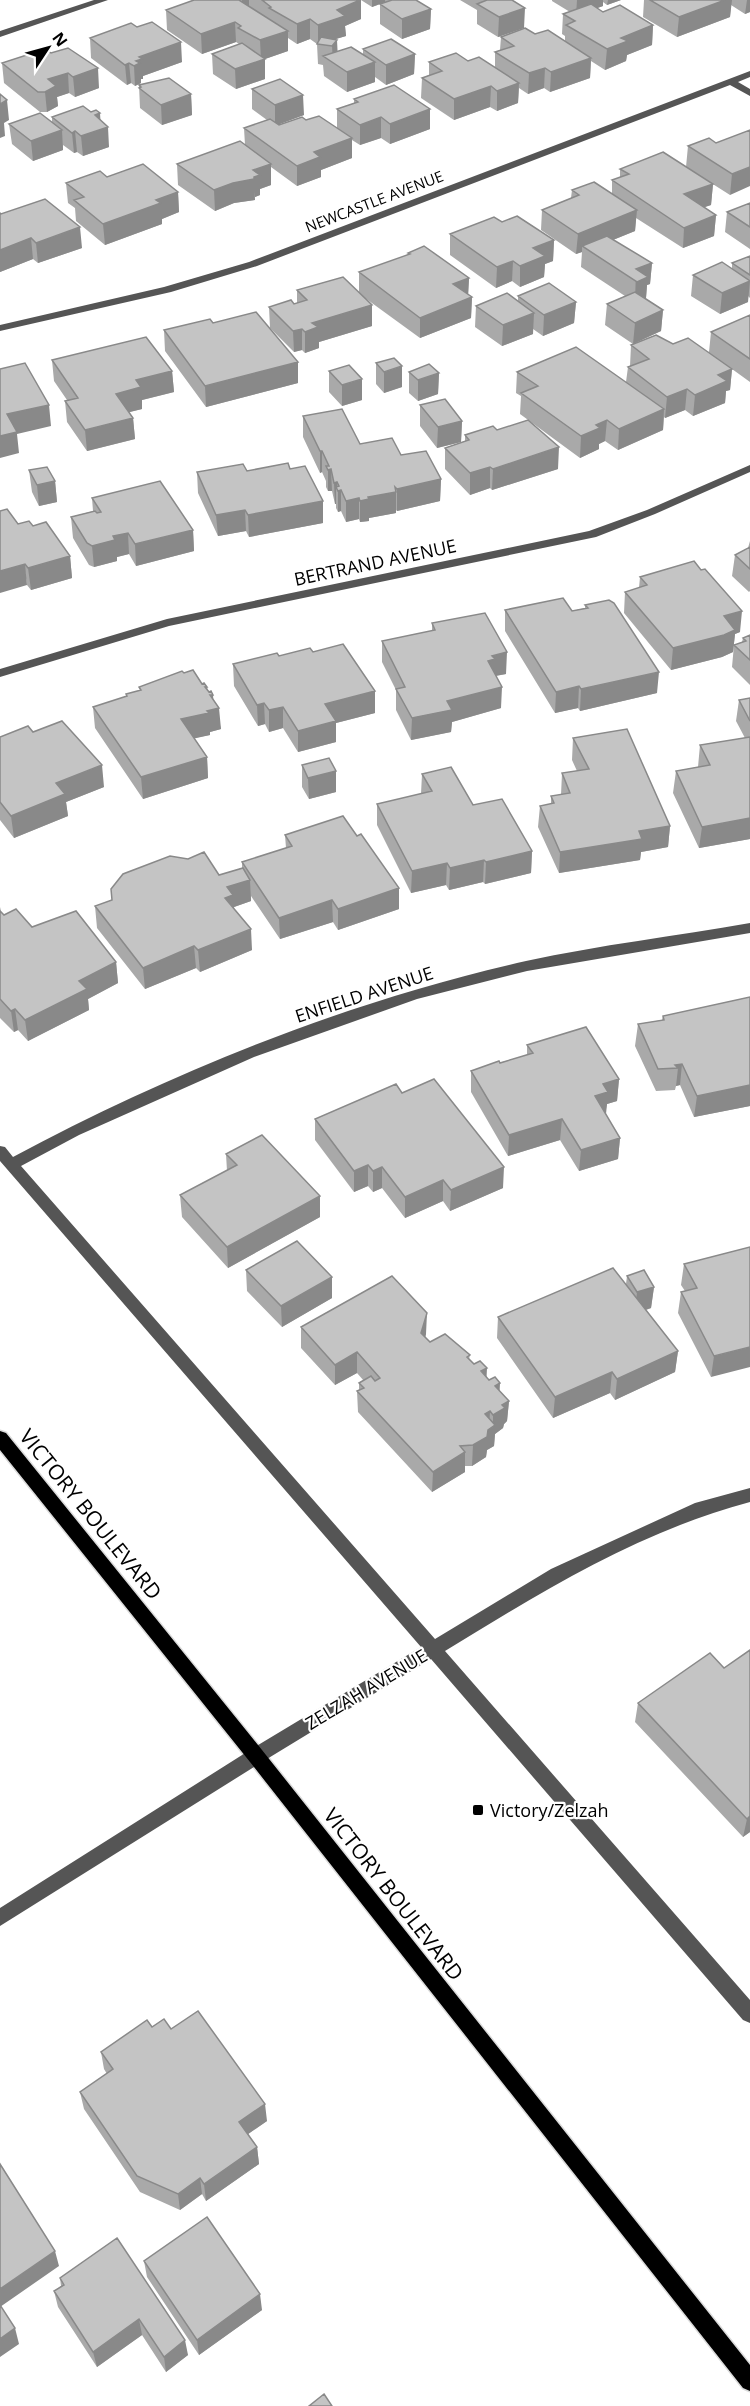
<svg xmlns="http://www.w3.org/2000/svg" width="750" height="2406" font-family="'Open Sans',sans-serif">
  <rect width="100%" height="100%" fill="#fff"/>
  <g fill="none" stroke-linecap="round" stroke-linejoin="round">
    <!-- major casing -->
    <g stroke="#dbdbdb" stroke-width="3">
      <path id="major" d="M0,1431l6,2 256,317 488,615v26l-7,-3 -493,-626 -250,-312z"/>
    </g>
    <!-- minor -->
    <path fill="#555" fill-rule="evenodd" d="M94,0h14l-108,37v-6z
      M750,71v6l-12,5 12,7v7l-20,-11 -473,181 -86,26 -171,39v-6l164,-38 85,-25z
      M750,465v7l-95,42 -59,23 -427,89 -169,51v-8l167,-50 422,-88 58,-21z
      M750,923v10l-223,38 -110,28 -163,58 -175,78 -58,31 414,473 116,-70 144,-66 55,-15v14c-110,29 -209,90 -305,149l305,349v23l-7,-3 -312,-361 -169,103 -262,164v-18l250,-158 171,-103 -421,-486v-15l5,1 8,10c161,-86 335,-156 513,-196 74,-16 150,-25 224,-38z"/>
    <!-- major -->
    <use href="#major" fill="#000" fill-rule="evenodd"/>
  </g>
  <!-- wall -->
  <path fill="#a9a9a9" d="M194,0h167v19l-16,7 1,10 -11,3 2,12 26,3v-5l52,5 -1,20 -28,11 -11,-8v5l-28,10 -23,-16 -1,-11 -5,-1 -1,-20 -7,-5 -13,5 -9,-6v13l-23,8v20l-29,10 -23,-15 -1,-20 27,-10 -3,-2 -34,12 -35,-24 -1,-20z
    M361,0h55l15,9 -1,20 -28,10 -22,-15v-20l6,-2 -14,5z
    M460,0h52l12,28 -26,9 -21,-13v-14z
    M552,0h69l-14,5 -4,-3v4l-6,2 6,4 50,13 -1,20 -25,10 -1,6 -21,9 -14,-9 -1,17 -40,14 -6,-4 -16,6 -9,-6 -1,15 -21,8 -7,-4 -36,13 -33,-22 1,-20 7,-3v-13l39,-1 27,6v-15l5,-2 1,-13 34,-3 30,7v-5l-3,-2 1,-20 7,-2 -18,-11z
    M644,0h106v12l-5,2 -14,-9 -1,12 -53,20 -34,-20z
    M90,38l92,24 -39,14v3h-2v4l-6,3 -4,-3 -4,2 -36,-27z
    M45,49l54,39 -24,9 -6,-4 -12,4 1,9 -11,6h-7l-36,-29 -2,-20z
    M139,85l52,9 1,21 -30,10 -22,-17z
    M252,89l52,26 -26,9 1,1 27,-5 31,8v-19l17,-6v-4l76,30 -40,15 -9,-6 -21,7 -8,-5v18l-31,12v7l-24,9 -26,-19v18l-11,4v6l-5,2v3l-21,3 -19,8 -37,-26 -1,-21 68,-19 -1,-17 23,-8 -15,-11z
    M91,112l9,1v7l9,27 -26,9 -6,-4 -3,1 -11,-8v5l-30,11 -21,-17 -3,-20 43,-1v-6z
    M750,130l-20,65 -44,-28 2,-21 28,-3z
    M620,169l93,15 -2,21 -7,2 12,8 -2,21 -31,12 -47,-30 -1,13 -22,9 39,23 -2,21 -3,1 -1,13h-1l18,12 -2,21 -28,13 -28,-19 2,-21 18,-8 -44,-29 1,-15 -6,2 -35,-24 1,-20 29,-12 1,-8 40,3v-13l8,-2z
    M107,177l71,15 1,20 -17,7v5l-57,21 -29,-24 -1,-13 -7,-5 -2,-20z
    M750,203v46l-25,-17 2,-20z
    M0,213l82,35 -44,15 -5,-4 -33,13z
    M502,222l52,18 -1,21 -8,3 -1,13 -24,10 -8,-6 -16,7 -46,-33v-21z
    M408,253l61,25 -1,16 4,3 -1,21 -51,20 -55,-40 7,28 -53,16v6l-14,5 -3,-3 -8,2 -24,-24 -1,-21 28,-3v-14l62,2v-20l49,-17z
    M750,256v42l-2,-2v6l-28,12 -29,-18 2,-21 39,-6v-6z
    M518,296l58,6 -2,21 -31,13 -10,-7v5l-31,12 -27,-19 1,-21 42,-5z
    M750,315v67l-18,-13 -2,21 -4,1 -1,12 -32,13 -8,-6 -20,8 -1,-1 -1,13 -45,20 -13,-9 -6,3v5l-19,9 -60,-44 1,-18 -5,-3 1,-21 109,10 2,-15 2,-1 1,-21 42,-1 36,8 2,-20z
    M213,323l85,60 -92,24 -41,-56 -1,-21z
    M52,360l120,11 2,21 -32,8v9l-13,3 4,6 2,21 -48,12 -20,-29 -2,-21 2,-1 -13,-19z
    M376,363l26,24 -18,6 -8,-9z
    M329,371l33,29 -20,6 -13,-14z
    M409,372l30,1 -1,21 -20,7 -9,-8z
    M420,405l42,16 -1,21 -24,6 -17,-22z
    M303,416l57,28 41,11 40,24 -1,22 -43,10 -1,-1v3l-27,5v3l-9,1 -1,-3 -13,3 -5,-11 -3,1 -2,-4v-4h-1l-3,-13h-4l-2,-4v-6l-4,-9 -2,1 -17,-36z
    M497,430l61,39 -66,21 -2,-2 -20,7 -25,-26v-21l20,-7v-6z
    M290,469l33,32v22l-74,14 -3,-6 -28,5 -20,-43 -1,-21z
    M29,470l26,11 2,21 -18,4 -7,-14z
    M92,498l101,32 1,21 -58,15 -7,-12 -12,3v4l-23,6 -5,-2 -16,-27 -2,-21 22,-6z
    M18,524l15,2 37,30 2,22 -41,12 -4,-5z
    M750,541v50l-1,1 -17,-16 3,-21 13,-7z
    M640,577l100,55 -5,2 -2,18 -11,5 -51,13 -47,-57 1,-21 14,-4z
    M585,605l72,88 -77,18 -2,-3 -23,5 -50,-82v-21l67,1 13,-3z
    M432,623l74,51 -10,2 5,32 -49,14 -1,10 -40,8 -15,-30v-20l-14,-28v-21l50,-10z
    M750,635v50l-18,-18 2,-22 8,-3 1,-4z
    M313,652l62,61 -39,10v19l-38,10 -15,-24 -14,4 -4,-8 -7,2 -24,-40 -1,-22 46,-8z
    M184,673l23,14 1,3 5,9 8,30 -11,3v3l-16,3 13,19 1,21 -65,21 -48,-71 -2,-21 34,-11 -1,-2 14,-3 -1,-4z
    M750,698v141l-51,9 -26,-55 3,-22 22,-4 2,-22 45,-7 -9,-17 3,-21z
    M33,732l71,55 -38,15 2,14 -54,22 -14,-18v-83z
    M573,738l97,88 -2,21 -27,5 -1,8 -81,13 -21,-46 2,-21 11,-2v-8l10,-1 1,-22 15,-2 -5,-11z
    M302,765l34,27 -27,7 -7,-12z
    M422,774l51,31 59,46 -1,22 -46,11 -2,-2 -34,8 -3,-5 -35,8 -34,-68v-21l44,-10z
    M285,835l72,1 42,52v21l-61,21 -5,-8 -53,17 -29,-43v5l-17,6v2l18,41 -52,22 -4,-4 -51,21 -48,-61 -2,-22 17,-6 107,-25 23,-7v-6l44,-14z
    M0,907l1,4 3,4 112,47 2,21 -30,16 1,11 -61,31 -10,-11 -4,2 -14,-14z
    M750,997v109l-56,11 -14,-32 -4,1 -1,4 -19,1 -21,-45 3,-22 24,-4 1,-4z
    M527,1045l92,34 -2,22 -10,3 -2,10 15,24 -2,21 -39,12 -19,-31 -52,16 -37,-64v-21l56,-16z
    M402,1093l101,95 -53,23 -7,-10 -38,17 -23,-30 -9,4 -5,-6 -14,6 -39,-52v-21z
    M226,1154l94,42v21l-92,51 -46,-51 -2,-22 47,-24z
    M750,1247l-39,130 -33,-64 3,-21 4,-1 -4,-6 3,-21z
    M246,1270l86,28 -50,29 -35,-36z
    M627,1276l27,11 -3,21 -5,2 32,41 -3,21 -60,28 -5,-7 -57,25 -56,-80 1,-21 128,-33z
    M301,1327l125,7 -1,4 5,4 40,13 -1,4 40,42 -2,20 -3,3 -1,4 -8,6 -1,12 -7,4 -1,7 -14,9h-7v6l-33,20 -74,-80 -1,-21 2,-1v-7l5,-2 -7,-8 -22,12 -34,-37z
    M750,1650v182l-7,5 -108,-115 3,-19 86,-35z
    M152,2027l19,2 96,92 -19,13 9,13 2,17 -53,37 -4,-7 -22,16 -40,-18 -56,-83 -4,-17 27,-18 -3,-5 -3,-17z
    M117,2238l71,117 -22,17 -24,-37 -45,32 -39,-60 -4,-16 7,-5 -1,-8z
    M144,2261l118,49 -63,45 -52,-78z"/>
  <!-- shaded-wall -->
  <path fill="#898989" d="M242,0h7v10l-7,3z
    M360,0h1v19l-16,7 1,10 -26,8h-2v-19l19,-15z
    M372,0h13v2l-13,5z
    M577,0h26v6l-27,10z
    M608,0h13l-14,5z
    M725,0h7l-2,17 -53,20 2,-20z
    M747,0h3v12l-5,2z
    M525,8l-1,20 -26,9 1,-20z
    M431,9l-1,20 -28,10v-20z
    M310,19v20l-13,5v-20z
    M235,22l1,20 -34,12 -1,-20z
    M653,25l-1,20 -25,10 -1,6 -21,9 2,-21 14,-11z
    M288,31v20l-23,8v20l-29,10 -1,-20 26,-9 -1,-20z
    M337,40l1,20 -5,3 -1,-17z
    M181,42l1,20 -39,14v3h-2v4l-6,3 -1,-20 5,-9z
    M415,54l-1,20 -28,11v-20z
    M591,58l-1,20 -40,14 1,-20z
    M375,62v20l-28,10v-20z
    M129,63l2,20 -4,2 -2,-20z
    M98,68l1,20 -24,9 -2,-20z
    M545,68l-1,20 -16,6 1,-21z
    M68,73l1,20 -12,4 1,9 -11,6 -2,-20 3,-13z
    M519,83l-1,20 -21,8v-20z
    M491,86l-1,21 -36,13v-21z
    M191,94l1,21 -30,10 -1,-20z
    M303,95l1,20 -29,11v-21z
    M7,100l2,20 -5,3 1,13 -5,2v-34z
    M430,109v20l-40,15v-20z
    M100,113l1,16 7,-2 1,20 -26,9 -2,-20 14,-21z
    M381,117v21l-21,7v-20z
    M62,130l1,20 -30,11 -2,-20z
    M75,131l2,21 -3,1 -2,-20z
    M352,138v20l-31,12v7l-24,9v-20l17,-14z
    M271,164v21l-11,4v6l-5,2 -1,-6 1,9 -21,3 -19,8 -1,-21 39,-20z
    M750,167v19l-20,9 2,-21z
    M713,184l-2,21 -29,10 2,-21z
    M178,192l1,20 -17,7v5l-57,21 -2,-21 53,-24z
    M637,210l-2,21 -47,19 -6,-4v6l-6,2 2,-20z
    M716,215l-2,21 -31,12 1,-20z
    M80,227l2,21 -44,15 -2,-20z
    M31,238l2,21 -33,13v-22z
    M554,240l-1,21 -8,3 -1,13 -24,10v-21l13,-18z
    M513,261l-1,20 -16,7 1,-21z
    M652,263l-2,21 -3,1 -1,13 -11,5 1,-34z
    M469,278l-1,20 -15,-14z
    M750,281l-2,21 -28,12 2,-21z
    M472,297l-1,21 -51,20v-20z
    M576,302l-2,21 -31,13 1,-21z
    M372,305v21l-53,16v6l-14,5v-21l7,-9z
    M663,310l-2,21 -28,13 2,-21z
    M534,313l-1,21 -31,12 1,-21z
    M302,329v21l-8,2 -1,-21z
    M298,362v21l-92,24 -1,-21z
    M402,366v21l-18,6v-21z
    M732,369l-2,21 -4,1 -1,12 -32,13 2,-21 23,-20z
    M172,371l2,21 -32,8v9l-24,6 -2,-21 20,-14z
    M439,373l-1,21 -20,7v-21z
    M362,379v21l-20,6v-21z
    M687,389l-2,21 -20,8 2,-21z
    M49,405l2,21 -34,8 2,19 -19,5v-22l7,-22z
    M664,409l-1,21 -45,20 1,-21z
    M133,418l2,21 -48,12 -2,-21z
    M607,420l-2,21 -6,3v5l-19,9 1,-22 15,-11z
    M462,421l-1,21 -24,6 1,-21z
    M559,447l-1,22 -66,21 1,-21z
    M320,451h2v21l-2,1z
    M490,467v21l-20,7v-22z
    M331,469l1,22h-4v-21z
    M441,479l-1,22 -43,10v-22z
    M55,481l2,21 -18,4 -2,-21z
    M337,482l1,8 -2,-3v17h-1l-1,-21z
    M341,490v21l-3,1v-21z
    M396,492v21l-27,5v3l-9,1v-21l8,-4z
    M359,498v21l-13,3v-21z
    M323,501v22l-74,14 -1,-22z
    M245,510l1,21 -28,5 -2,-21z
    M193,530l1,21 -58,15 -1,-22z
    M128,533l1,21 -12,3v4l-23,6 -2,-21 21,-10z
    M70,556l2,22 -41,12 -3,-22z
    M25,564l2,21 -27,8v-22z
    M742,611l-2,21 -5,2 -2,18 -11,5 -51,13 2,-22 51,-32z
    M507,652l-1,22 -12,2 -6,-15 4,-5z
    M659,672l-2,21 -77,18 1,-22z
    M579,686l-1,22 -23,5 1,-21z
    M502,687l-1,21 -49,14 -1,10 -40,8 1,-22 35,-17z
    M375,691v22l-39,10v19l-38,10v-21l27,-27z
    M210,695h3l1,14 5,-1 2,21 -11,3v3l-27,6 -2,-22z
    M264,703l1,21 -7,2 -1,-21z
    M283,707v21l-14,4v-22z
    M207,757l1,21 -65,21 -2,-22z
    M102,765l2,22 -38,15 2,14 -54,22 -3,-22 45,-33z
    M336,771v21l-27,7 -1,-21z
    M750,818v21l-51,9 3,-21z
    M670,826l-2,21 -27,5 -1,8 -81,13 1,-21 79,-21z
    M532,851l-1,22 -46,11 1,-22z
    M484,860l-1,22 -34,8 1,-22z
    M447,863l-1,22 -35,8 1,-22z
    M250,880l1,21 -17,6 1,10 -10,-19 2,-11z
    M399,888v21l-61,21v-21z
    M332,900l1,22 -53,17 -1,-21z
    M251,929l1,21 -52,22 -2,-22z
    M194,946l2,22 -51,21 -2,-21z
    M116,962l2,21 -30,16 1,11 -61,31 -3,-21 54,-39z
    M15,1009l3,21 -4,2 -3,-21z
    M682,1064l-2,21 -4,1 2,-18 -3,-3z
    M619,1079l-2,22 -10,3 -1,10 -11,-18 8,-12z
    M750,1085v21l-56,11 3,-21z
    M562,1119l-2,21 -52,16 1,-21z
    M620,1138l-2,21 -39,12 2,-21z
    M368,1165v21l-14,6v-21z
    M382,1167v21l-9,4v-21z
    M504,1167l-1,21 -53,23 1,-21z
    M443,1180v21l-38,17v-21z
    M320,1196v21l-92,51 -1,-21z
    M332,1277v21l-50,29 -1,-21z
    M654,1287l-3,21 -16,5 2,-21z
    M427,1313l-1,21 -6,20 1,-21z
    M750,1347v20l-39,10 3,-21z
    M678,1351l-3,21 -60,28 2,-21z
    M357,1352v21l-22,12v-20z
    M487,1368l-1,20 -5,-17z
    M612,1372l-2,21 -57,25 2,-21z
    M500,1383l-1,21 -4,-18z
    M509,1401l-2,20 -3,3 -1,4 -8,6 -1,12 -7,4 -1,7 -14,9 1,-21 12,-31 5,-3 -1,18 4,-2v-12l9,-10z
    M465,1452v20l-33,20 1,-20z
    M750,1816v16l-7,5 4,-18z
    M265,2104l2,17 -26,18 -2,-17z
    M257,2147l2,17 -53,37 -2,-17z
    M200,2178l2,16 -22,16 -2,-16z
    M55,2251l4,15 -59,41v-18z
    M260,2294l2,16 -63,45 -2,-15z
    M139,2319l3,16 -45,32 -4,-15z
    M15,2328l4,16 -19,13v-18z
    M185,2340l3,15 -22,17 -2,-15z"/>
  <!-- building -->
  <path fill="#c4c4c4" stroke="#898989" stroke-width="1.5" d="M194,0h45l49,31 -28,9 -22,-12 3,-2 -6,-4 -34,12 -35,-24z
    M262,0h98l-23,10 8,6 -27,9 -8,-6 -13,5 -28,-16 2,-1z
    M392,0h24l15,9 -29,10 -22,-15z
    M487,0h25l13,8 -26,9 -22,-13z
    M650,0h75l-46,17z
    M591,4l12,8 17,-7 33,20 -32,13 7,3 -21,8 -41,-24 9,-4 -12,-7z
    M152,22l29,20 -42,15 3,2 -6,2 4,2 -6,3 -5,-3 -4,2 -35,-27 41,-15 6,4z
    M525,28l10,6 13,-4 43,28 -40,14 -6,-4 -16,5 -34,-21 19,-6 -13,-9z
    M321,37l16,3 -5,6 -15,-2z
    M391,39l24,15 -29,11 -23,-16z
    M242,43l23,16 -30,10 -23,-15z
    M351,47l24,15 -28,10 -24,-16z
    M68,48l30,20 -25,9 -5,-4 -20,6 8,7 -11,6h-7l-36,-29 43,-14 6,4z
    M456,53l12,8 11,-4 40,26 -22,8 -6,-5 -37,13 -32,-21 20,-7 -13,-9z
    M169,78l22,16 -30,11 -22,-17 2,-1 -2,-2z
    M280,79l23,16 -28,10 -23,-16z
    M394,85l36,24 -40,15 -9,-7 -21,8 -23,-16 21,-7 -4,-3z
    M0,94l7,6 -7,4z
    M83,106l8,6 5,-2 4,3 -5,2 13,12 -27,9 -6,-5 -3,2 -20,-16z
    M40,113l22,17 -31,11 -22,-17z
    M319,116l33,22 -38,14 6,5 -23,9 -53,-38 26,-9 9,6 23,-8 4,3z
    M750,130v37l-18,7 -44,-28 21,-8 7,5z
    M240,141l31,23 -18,6 7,5 -6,2v2l-21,4 -19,7 -37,-26z
    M663,152l50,32 -29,10 32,21 -32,13 -72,-48 17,-6 -9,-5z
    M143,164l35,28 -22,8 5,3 -58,21 -29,-24 10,-3 -18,-14 34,-12 7,6z
    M594,182l43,28 -59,24 -36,-24 37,-15 -7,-5z
    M45,199l35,28 -44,16 -5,-5 -31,12v-37l1,1z
    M750,203v24l-23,-15z
    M517,216l37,24 -21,8 12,8 -25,10 -7,-5 -16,6 -47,-33 44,-17 8,5z
    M607,236l45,27 -16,6 12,8 -11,5 -55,-36z
    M424,246l45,32 -16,6 19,13 -52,21 -61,-46 51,-18 -2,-1z
    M750,256v19l-18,-12z
    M722,262l28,19 -28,12 -29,-18z
    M343,277l29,28 -60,18 6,4 -13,5 -3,-3 -9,2 -24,-24 22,-7 3,4 13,-4 -10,-10z
    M549,283l27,19 -32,13 -26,-19z
    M635,292l28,18 -28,13 -28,-19z
    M507,293l27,20 -31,12 -27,-19z
    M256,312l42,50 -93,24 -41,-56 46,-11 3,4z
    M750,315v44l-39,-27z
    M656,335l17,9 15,-6 44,31 -14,6 9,6 -32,14 -8,-6 -20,8 -39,-30 21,-8 -18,-14z
    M146,337l26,34 -36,9 5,7 -25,7 17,24 -48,12 -20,-29 13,-3 -26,-38z
    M576,347l88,62 -45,20 -12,-9 -11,5 4,3 -19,8 -60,-43 17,-7 -21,-14z
    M394,358l8,8 -18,6 -8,-9z
    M25,363l24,42 -42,9 10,18 -17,4v-67z
    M429,364l10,9 -21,7 -9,-8z
    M349,365l13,14 -20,6 -13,-14z
    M445,399l17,22 -24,6 -18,-22z
    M342,409l18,35 32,-6 9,17 25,-4 15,28 -44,10 -2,-2 1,5 -28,5 1,2 -9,2 -1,-3 -13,3 -5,-11 -3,1 -2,-4 3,-1 -2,-4 -3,1 -3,-14 -3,1 -2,-4h3l-7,-15h-2l-17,-35z
    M528,420l31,27 -66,22 -3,-2 -20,6 -25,-25 24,-8 -4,-5 28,-9 4,4z
    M288,463l2,6 15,-3 18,35 -75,14 -3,-5 -29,5 -19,-43 46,-8 4,7z
    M47,467l8,14 -18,4 -8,-15z
    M160,481l33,49 -58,14 -7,-11 -15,3 2,4 -23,6 -5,-3 -16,-26 24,-6 2,2 4,-1 -9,-14z
    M7,509l11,15 11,-3 4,5 13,-4 24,34 -42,12 -3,-4 -25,7v-60z
    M750,547v22l-15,-14z
    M694,561l7,9 4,-1 37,42 -18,5 11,14 -11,5 -51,13 -48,-56 22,-7 -7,-8z
    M563,598l9,13 16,-3 -3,-3 24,-5 5,3 45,69 -78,17 -2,-3 -23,6 -51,-82z
    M485,613l22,39 -15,4 3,3 -7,2 14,26 -55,14 5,9 -40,8 -16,-29 9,-2 -23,-46 53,-11 -3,-7z
    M750,635v25l-16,-15 12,-4 -3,-3z
    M343,644l32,47 -50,13 11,17 -38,10 -15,-24 -14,3 -5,-7 -7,2 -24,-41 44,-11 2,3 31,-8 3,4z
    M193,670l9,14 2,-1 3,4h-2l4,5 2,-1 2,4h-3l9,13 -12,3 2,2 -28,6 26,38 -66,20 -48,-70 34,-11 -1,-2 15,-4 -2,-3 43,-16 2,2z
    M750,698v23l-11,-21z
    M62,721l40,44 -46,18 9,11 -54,22 -11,-14v-65l28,-11 5,6z
    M627,729l43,97 -31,5 3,8 -82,13 -20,-46 14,-3 -3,-7 19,-3 -8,-20 27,-4 -16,-31z
    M750,737v81l-48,9 -26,-56 34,-6 -10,-20z
    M329,758l7,13 -28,7 -6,-13z
    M451,767l22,38 29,-6 30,52 -46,11 -2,-2 -34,8 -3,-5 -35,8 -35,-67 55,-13 -10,-17z
    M343,816l14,20 4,-2 38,54 -61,21 -6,-9 -53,18 -37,-56 50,-16 -7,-11z
    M204,852l15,23 24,-7 7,12 -23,7 6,8 -8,3 26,31 -53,21 -4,-4 -51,22 -48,-62 17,-6 -1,-11 12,-15 47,-18 18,3z
    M16,909l16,18 44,-16 40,51 -37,19 8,8 -62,31 -10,-11 -4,2 -11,-12v-88l4,4z
    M750,997v88l-53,11 -15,-32 -7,1 3,3 -20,1 -20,-45 26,-4 -1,-4z
    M586,1027l33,52 -16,5 5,8 -13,4 25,42 -39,12 -19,-31 -53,16 -38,-64 28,-10 1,2 33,-10 -6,-8z
    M434,1079l70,88 -53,23 -8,-10 -38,17 -23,-30 -9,4 -5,-6 -14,6 -39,-52 81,-35 6,9z
    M262,1135l58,61 -93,51 -47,-52 57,-30 -11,-11z
    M297,1241l35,36 -51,29 -35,-36z
    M750,1247v100l-36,9 -33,-64 16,-4 -13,-24z
    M613,1268l65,83 -61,28 -5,-7 -57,25 -57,-80z
    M644,1270l10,17 -17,5 -10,-16z
    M392,1276l35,37 -6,20 9,9 15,-8 25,21 -3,2 7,7 6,-3 7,7 -6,3 8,9 6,-3 5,6 -5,3 14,15 -7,4 3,3 -12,7 -3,-4 -5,3 10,11 -7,5 -1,7 -14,8 -13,1 5,6 -32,20 -76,-81 7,-3 -5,-5 12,-7 4,5 5,-3 -23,-26 -22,13 -34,-38z
    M750,1650v166l-3,3 -109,-116 72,-50 14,15z
    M198,2011l67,93 -26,18 18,25 -53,37 -4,-6 -22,16 -41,-18 -57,-84 33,-23 -12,-17 46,-32 5,7 12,-8 7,10z
    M0,2164l55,87 -55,38z
    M207,2217l53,77 -63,46 -53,-79z
    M117,2238l68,102 -21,17 -25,-38 -46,33 -39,-61 10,-6 -4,-7z
    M0,2305l15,23 -15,11z
    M324,2394l8,12h-23z"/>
  <!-- markers -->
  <rect fill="#000" stroke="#fff" stroke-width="2" x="472" y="1804" width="12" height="12" rx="3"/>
  <g text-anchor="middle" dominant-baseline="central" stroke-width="4.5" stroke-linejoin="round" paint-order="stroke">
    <!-- far-street labels -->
    <g font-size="15" fill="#000" stroke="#fff">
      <text transform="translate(374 201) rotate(-21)">NEWCASTLE AVENUE</text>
    </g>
    <!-- street labels -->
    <g font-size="18" fill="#000" stroke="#fff">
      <text transform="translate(375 562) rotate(-12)">BERTRAND AVENUE</text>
      <text transform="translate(364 994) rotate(-18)">ENFIELD AVENUE</text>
      <text transform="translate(366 1689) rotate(-31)">ZELZAH AVENUE</text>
    </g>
    <!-- poi labels -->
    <g font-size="18" fill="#000" stroke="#fff" text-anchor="start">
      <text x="490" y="1810">Victory/Zelzah</text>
    </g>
    <!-- near-street labels -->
    <g font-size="21" fill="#000" stroke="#fff">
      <text transform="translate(91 1514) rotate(51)">VICTORY BOULEVARD</text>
      <text transform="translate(394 1894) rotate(52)">VICTORY BOULEVARD</text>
    </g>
  </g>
  <!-- north arrow -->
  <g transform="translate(48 48) rotate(54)" stroke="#ffffff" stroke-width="4.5" paint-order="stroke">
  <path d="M0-4.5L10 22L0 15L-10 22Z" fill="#000000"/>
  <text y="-9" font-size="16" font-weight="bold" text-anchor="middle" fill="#000000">N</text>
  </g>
</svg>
